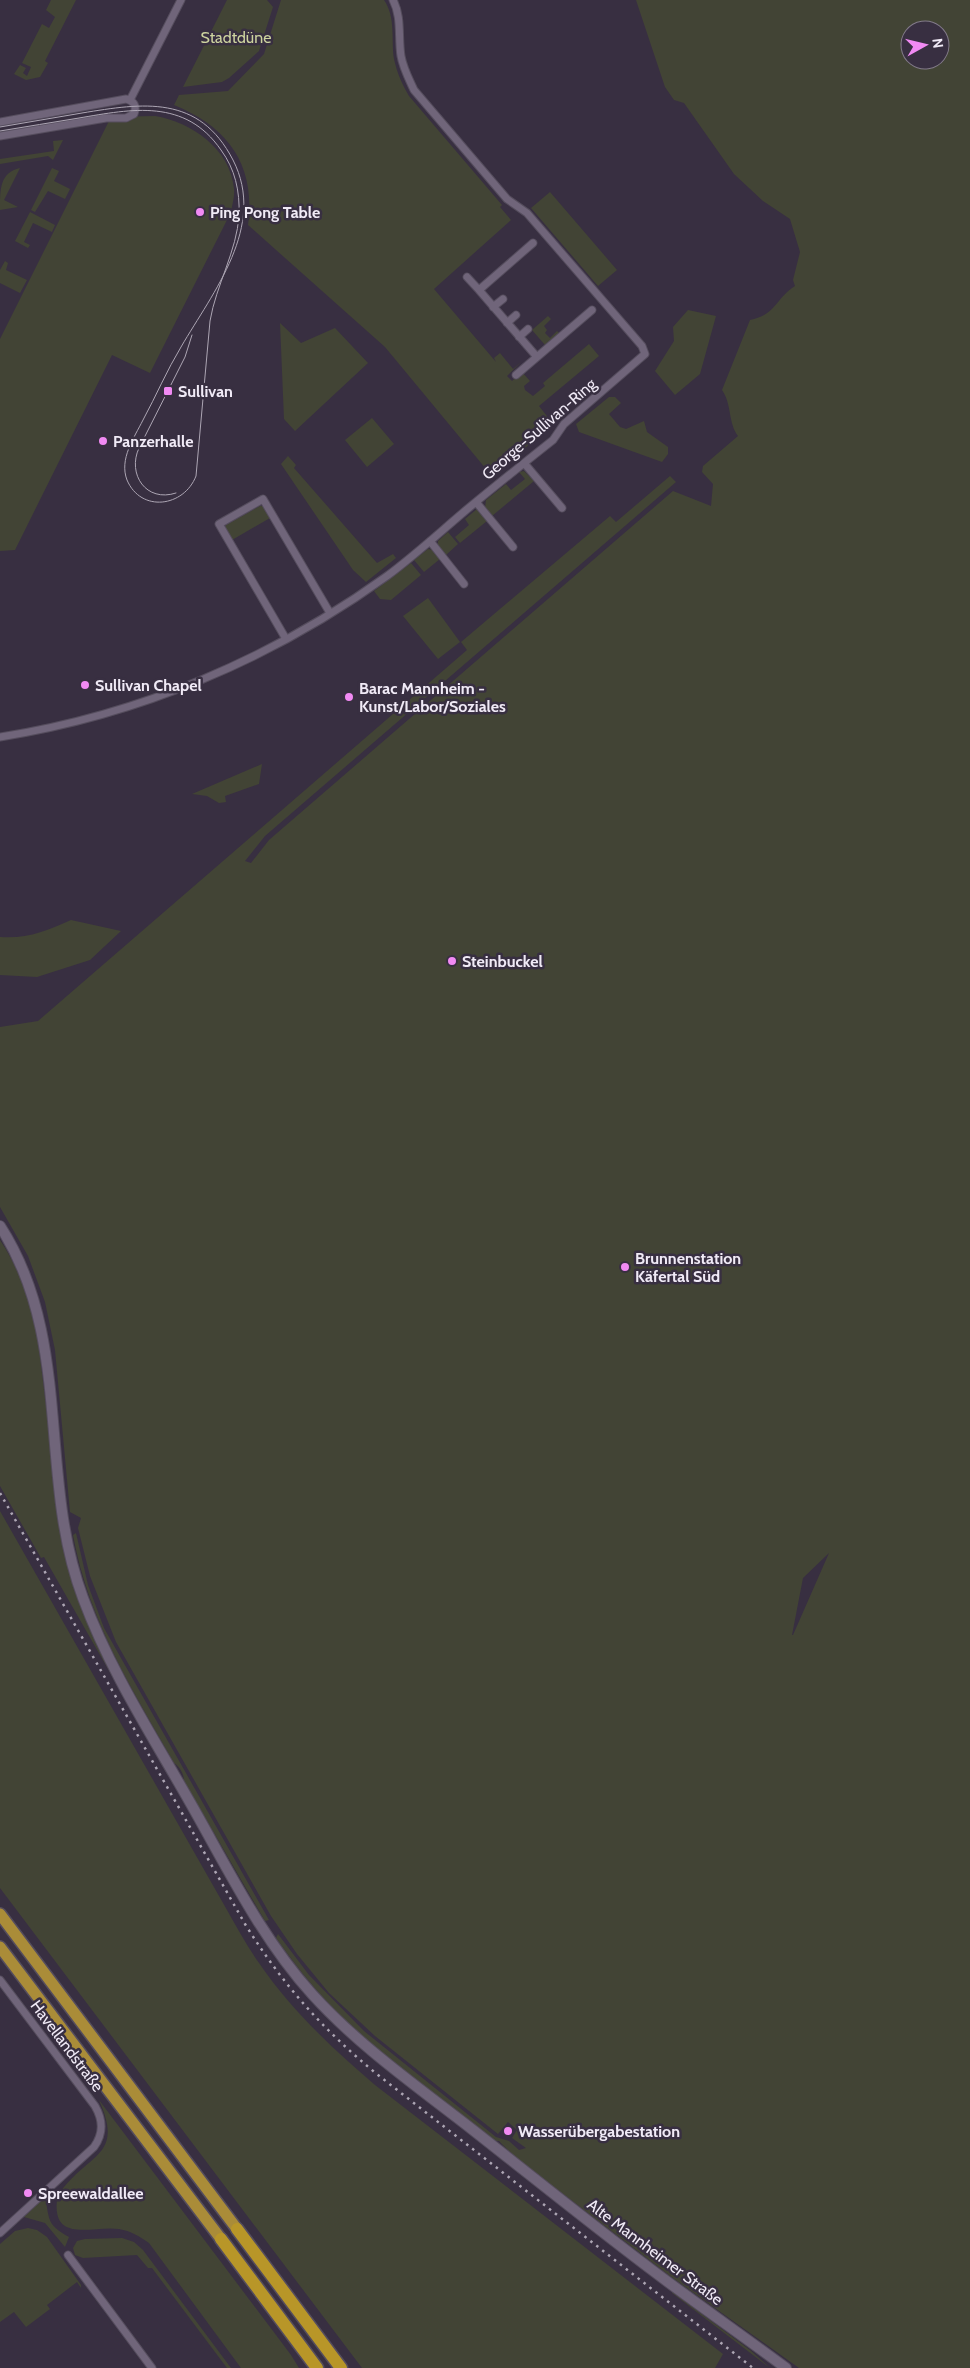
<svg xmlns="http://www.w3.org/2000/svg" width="970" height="2368" font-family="Cabin,sans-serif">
  <rect width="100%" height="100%" fill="#382f41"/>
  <!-- green -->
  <path fill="#424435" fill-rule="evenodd" d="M51,0h25l-31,61 3,2 -8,14 -14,3 -12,-6 6,-9 6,3 -3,5 4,3 4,-9 -9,-4 20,-39 7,4 6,-11 -9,-7z
    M227,0h40l6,7 -14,44 -30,27 -7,4 -39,5z
    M281,0h103c12,17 7,40 10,59 3,14 8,25 15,37l93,109 -2,2 11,13 -77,69 62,73 -2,-4 6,-5 13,16 8,-7 -14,14 5,5 10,-9 8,9 -6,5 1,4 8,6 12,-10 -2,-3 46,-39 10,12 -60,50 11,14 -3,2 -3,9 -40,36 -13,8 -106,-128 -137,-122c8,-60 -20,-98 -74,-120l5,-10 49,-4 36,-37z
    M636,0h334v2368h-171l-129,-92 -155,-119 -16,-16h-4c-55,-43 -116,-84 -164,-135 -20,-21 -38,-44 -55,-68l2,-4 31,41 55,56 132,106 13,4 10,9 7,-2 -14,-10 5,-8 -9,-8 -10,12 -123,-98 -46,-43 -32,-39 -26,-38 -155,-274 -26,-66 -12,-48 3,-10 -11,-6 -15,-162 -10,-48 -17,-46 -28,-49v-180l38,-6 429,-371 -6,-8 149,-126 6,6 54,-46 6,6 -411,354 -20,25 6,2 18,-23 404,-349 38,15 2,-22 -11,-12 1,-6 35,-30c-10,-13 -6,-32 -16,-46l28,-70c26,-5 25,-21 45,-34l-2,-6 7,-28 -10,-33 -27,-18 -29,-27 -50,-71 -10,-3 -9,-13zM910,30h30v30h-30zM829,1553l-36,82h-1l11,-57z
    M155,116c36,6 76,33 79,73 1,7 -2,16 -3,23l-81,161 -38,-18 -97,195 -15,1v-212l111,-222z
    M63,140l-10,20 -5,-4 -48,8v-5l54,-8 -1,-10z
    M20,168l-16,32 14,7 -18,3c0,-22 0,-37 20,-42z
    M52,168l7,3 -5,10 16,8 -5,10 -17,-8 -13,21 -4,-2z
    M550,192l67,78 -19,16 -67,-78z
    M30,212l25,13 -3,7 -19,-9 -9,19 6,3 -2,3 -13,-7z
    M5,261l3,2 -2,7 21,10 -7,13 -20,-10v-13z
    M688,310l28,6 -16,58 -25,21 -20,-24 19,-30 -1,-14z
    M548,316l3,3 -7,7 3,4 -2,3 5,5 7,-7 2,2 -14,12 -13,-15z
    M280,323l21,20 34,-15 33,35 -73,68 -11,-12z
    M609,397h6l6,6 -12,11 11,13 6,2 18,-8 3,11 21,15v7l-6,8 -83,-30 -3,-8z
    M372,418l22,26 -27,23 -22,-27z
    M288,456l8,9 -2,3 83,95 16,-9 3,4 -30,24 -13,-12 -72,-106z
    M524,471l10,10 -42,35 -7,-8 1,-8 20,-16 5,6 14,-11 -6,-7z
    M260,506h3l7,12 -38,22 -7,-12 1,-3z
    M477,509l10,12 -27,22 -5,-6 14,-12 -4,-6z
    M448,532l10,12 -12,11 -8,-10v-4z
    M428,549l5,1 7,9 -16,13 -10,-12z
    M411,563l10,12 -30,25 -11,-1 -6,-8z
    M428,598l32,44 -22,17 -35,-43z
    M262,764l-3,20 -34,12 1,6 -7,1 -12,-7 -15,-2z
    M71,920l50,11 -31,29 -53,17 -37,-2v-38c27,2 47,-6 71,-17z
    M0,1240c19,28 29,60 37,93l26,210 11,46 12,31 42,84 -84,-147 -3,1 -41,-72z
    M0,1511l227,399c10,18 20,36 32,53 32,47 73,85 116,122l348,269 -8,14h-353l-362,-480z
    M76,1533l12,52 16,43 165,292 -4,1 -81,-140c0,-7 -4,-14 -10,-18 -43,-76 -85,-141 -101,-228z
    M99,2100l192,255 8,13h-58l-92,-125c-10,-7 -18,-12 -30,-14 -25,-4 -67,15 -62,-29 0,-6 4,-9 7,-13 29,-35 59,-33 35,-87z
    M45,2197c5,23 1,27 24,40l-4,10 -20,-24 -21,-6z
    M28,2228l9,2 10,7 34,48v3l-4,-6 -30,23 3,4 -24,18 -12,-15 -14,10v-78l15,-13z
    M122,2238l12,4 9,8 88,118h-4l-75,-100h-4l-11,-13 -54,3 -8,-3 -2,-7 4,-7 8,-2z
    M672,2292l78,58 20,18 -98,-75z"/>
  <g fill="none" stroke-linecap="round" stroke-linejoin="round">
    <!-- minor casing -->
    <g stroke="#554d5d" stroke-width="9">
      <path id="minor" d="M130,100l51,-100
        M0,122l126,-23c8,2 11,7 8,15l-8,4h-20l-106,18
        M533,243l-54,47 58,67 55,-47
        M467,277l12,13
        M493,307l10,-8
        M507,323l9,-8
        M519,337l9,-8
        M516,375l21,-18
        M524,463l38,45
        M476,502l37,45
        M430,541l34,43
        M286,639l-67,-115 44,-25 67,114
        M0,737c139,-22 272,-78 387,-161 27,-20 52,-43 78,-65 29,-24 59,-48 88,-71l11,-16 81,-70 -3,-8 -115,-133 -20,-14 -93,-109c-5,-11 -11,-22 -13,-34 -3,-19 1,-39 -8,-56
        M0,1980l95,126c8,14 9,27 -1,41l-94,86
        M68,2255l84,113"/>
    </g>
    <!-- secondary casing -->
    <g stroke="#554d5d" stroke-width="12">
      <path id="secondary" d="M0,1226c74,115 37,250 83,372 27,73 70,139 108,206 37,65 71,135 121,190 47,52 106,93 161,136 65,51 129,103 195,152 39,29 79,57 118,86"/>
    </g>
    <!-- trunk casing -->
    <g stroke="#554d5d" stroke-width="14">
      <path id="trunk" d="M0,1914l237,315
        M0,1947l221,292"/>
    </g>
    <!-- motorway casing -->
    <g stroke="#554d5d" stroke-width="15">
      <path id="motorway" d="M237,2229l104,139
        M221,2239l96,129"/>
    </g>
    <!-- minor -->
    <use href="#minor" stroke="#70657a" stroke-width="7"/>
    <!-- secondary -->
    <use href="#secondary" stroke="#70657a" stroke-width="10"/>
    <!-- trunk -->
    <use href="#trunk" stroke="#aa8c38" stroke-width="11"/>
    <!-- motorway -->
    <use href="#motorway" stroke="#b89628" stroke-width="12"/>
    <!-- tram -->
    <path stroke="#ada6b4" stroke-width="1" d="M0,127c27,-5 55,-9 82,-14 61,-10 117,-19 151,47 34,66 -20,132 -52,187 -14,23 -25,49 -38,73 -9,18 -24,39 -16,60 14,33 57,27 69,-4l14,-155c6,-36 27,-70 29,-106 1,-24 -4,-46 -18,-65 -36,-52 -89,-41 -142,-32 -26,4 -53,9 -79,13
      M176,493c-30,10 -49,-19 -37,-45l46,-91 7,-22"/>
    <!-- rail -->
    <path stroke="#ada6b4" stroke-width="2.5" stroke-dasharray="2.5 5" stroke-linecap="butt" d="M0,1493l245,431c38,61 78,106 133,151l375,293"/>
  </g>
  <!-- markers -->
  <g fill="#f18af3" stroke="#382f41" stroke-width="2">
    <circle cx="200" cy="212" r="5"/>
    <rect x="163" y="386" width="10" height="10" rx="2.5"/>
    <circle cx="103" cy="441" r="5"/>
    <circle cx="85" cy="685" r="5"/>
    <circle cx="349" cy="697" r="5"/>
    <circle cx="452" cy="961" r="5"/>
    <circle cx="625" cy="1267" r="5"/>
    <circle cx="508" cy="2131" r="5"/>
    <circle cx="28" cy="2193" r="5"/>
  </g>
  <g text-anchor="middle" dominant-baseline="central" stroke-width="5" stroke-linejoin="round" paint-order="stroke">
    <!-- park labels -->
    <g font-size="16" fill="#cdd39f" stroke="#382f41">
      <text x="236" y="37">Stadtdüne</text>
    </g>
    <!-- poi labels -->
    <g font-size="16" font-weight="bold" fill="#f0eaf6" stroke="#382f41" text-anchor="start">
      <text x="210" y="212">Ping Pong Table</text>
      <text x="178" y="391">Sullivan</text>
      <text x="113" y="441">Panzerhalle</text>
      <text x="95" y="685">Sullivan Chapel</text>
      <text x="359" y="688">Barac Mannheim -<tspan x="359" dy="18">Kunst/Labor/Soziales</tspan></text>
      <text x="462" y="961">Steinbuckel</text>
      <text x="635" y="1258">Brunnenstation<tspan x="635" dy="18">Käfertal Süd</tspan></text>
      <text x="518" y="2131">Wasserübergabestation</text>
      <text x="38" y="2193">Spreewaldallee</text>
    </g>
    <!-- street labels -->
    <g font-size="16" fill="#f0eaf6" stroke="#382f41">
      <text transform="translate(539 429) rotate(-41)">George-Sullivan-Ring</text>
      <text transform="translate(67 2046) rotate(53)">Havellandstraße</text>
      <text transform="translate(655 2252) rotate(37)">Alte Mannheimer Straße</text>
    </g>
  </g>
  <!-- north arrow -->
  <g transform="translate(925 45) rotate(82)"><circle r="24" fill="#382f41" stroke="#827a89"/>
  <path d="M0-4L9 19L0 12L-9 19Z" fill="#f18af3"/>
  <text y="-8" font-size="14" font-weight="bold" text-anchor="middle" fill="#f0eaf6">N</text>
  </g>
</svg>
